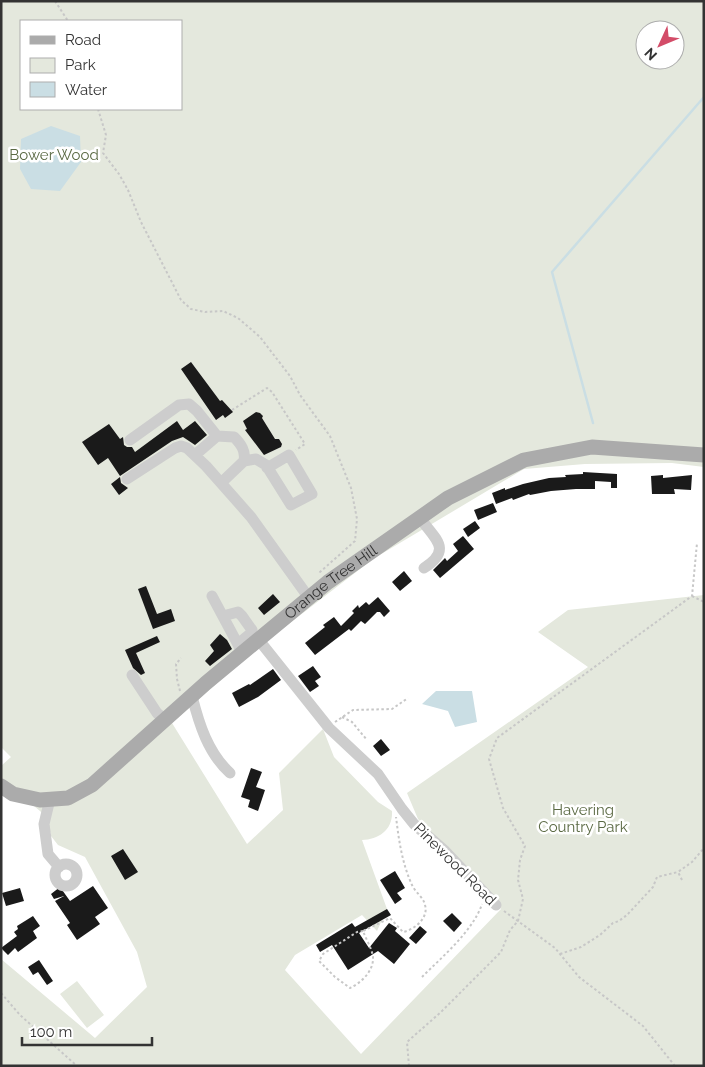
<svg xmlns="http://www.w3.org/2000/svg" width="705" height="1067" font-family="Raleway,sans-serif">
  <rect width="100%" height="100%" fill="#fff"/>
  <!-- green -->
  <path fill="#e4e8dd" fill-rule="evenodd" d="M1,1h703v466l-32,-4 -87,1 -61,5 -151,90 -122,94 -79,70 75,121 36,-34 -4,-37 44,-44 11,28 44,45 14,9c1,19 -13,28 -30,29l25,69 -10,22 -15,-16 -67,40 -10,15 76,84 140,-145 -83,-90 -11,-26 181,-126 -50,-35 30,-22 136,-15v471h-703v-107l94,79 52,-51 -10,-35 -52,-95 -27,-12 -7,-9 -4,-19 -46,-39v-12l10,-9 -10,-10zM21,21h160v88h-160zM645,30h30v30h-30z
    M77,981l27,34 -17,13 -27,-34z"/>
  <!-- water -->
  <path fill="#cadee4" d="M51,126l29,10 1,26 -21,29 -29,-2 -11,-20 1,-30z
    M436,691h36l5,31 -22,5 -7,-16 -26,-7z"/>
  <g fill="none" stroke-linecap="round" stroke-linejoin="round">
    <!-- stream -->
    <path stroke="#cadee4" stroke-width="2.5" d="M593,423l-41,-151 152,-175"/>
  </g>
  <!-- building -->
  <path fill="#1a1a1a" d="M191,362l29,39 2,-1 11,12 -8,6 -2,-3 -7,5 -35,-51z
    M256,412l4,1 3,3 -1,2 13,21h4l3,5 -1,3 -17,8 -19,-25 2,-1 -4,-8z
    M177,421l6,9 12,-9 12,14 -12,10 -12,-8 -11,4 -52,35 -12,-18 -10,7 -16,-23 27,-18 11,15 3,-2 1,8 3,2h5l3,5z
    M583,472l34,2v14h-6v-6l-16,-1v8h-19l-25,2 -21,4 -1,-1 -16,6 -1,-2 -16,6 -4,-11 13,-5v2l18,-6 26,-6 17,-1 -1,-2 18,-1z
    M663,475v3l29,-3 -1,15 -17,-1 1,5h-23l-1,-18z
    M120,477l1,6 7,5 -9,7 -8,-11z
    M493,503l4,9 -19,8 -4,-10z
    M475,521l5,7 -12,9 -5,-8z
    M463,536l11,13 -34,29 -7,-8 12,-12 2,3 11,-10 -5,-7z
    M404,571l8,10 -12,10 -8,-9z
    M146,586l11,28 14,-5 4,12 -22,8 -15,-40z
    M273,594l7,8 -16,13 -6,-7z
    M378,597l12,14 -6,6 -4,-5h-3l-12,12 -4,-3 -10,10 -2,-2 -34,26 -10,-12 20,-16 -2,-2 11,-8 7,9 13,-13 -2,-2 6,-6 1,3 7,-6 3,3z
    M220,634l7,6 5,9 -22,17 -5,-5 9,-10 -4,-6z
    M157,636l3,6 -24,11 9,20 -4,2 -8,-7 -8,-18z
    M313,666l8,11 -6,4 4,5 -9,6 -12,-16z
    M273,669l8,11 -23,17 -19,10 -7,-14 17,-9 1,1z
    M381,739l9,11 -9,6 -8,-10z
    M251,768l11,4 -6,15 9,3 -7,21 -10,-4 2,-7 -9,-3z
    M123,849l15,23 -13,8 -14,-24z
    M395,871l10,17 -8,5 5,6 -7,5 -15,-24z
    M93,886l15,22 -13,9 5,7 -23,16 -10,-15 3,-2 -15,-22 9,-5 -10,3 -3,-5 9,-7 10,14z
    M20,888l4,13 -18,5 -4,-13z
    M387,909l4,6 -32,18 10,15 20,-25 8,5 -2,3 15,13 -16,20 -16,-13 -30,19 -16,-25 -12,7 -4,-7 36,-22 3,4z
    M452,913l10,10 -8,9 -11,-11z
    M33,916l7,10 -7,5 4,7 -19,14 -3,-4 -7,7 -7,-7 16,-12 -3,-4 4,-3 -1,-3z
    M420,926l7,6 -11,12 -7,-6z
    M39,960l14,21 -6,4 -9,-13 -5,3 -5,-8z"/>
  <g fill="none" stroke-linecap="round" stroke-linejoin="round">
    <!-- path -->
    <path stroke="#c7c7c7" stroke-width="2" stroke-dasharray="2.5 2.5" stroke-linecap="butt" d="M55,1l13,20
      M98,109l8,26 -3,18 16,21 9,16 13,32 40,78 10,9 14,3 18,-1 15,7 22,19 30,39 10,19 30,41 21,52 6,31 -2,22 -35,31 -1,2
      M232,410l35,-22 5,4 33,52 -9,6
      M692,596l12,6
      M180,691l-3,-12 -1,-15 5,-6
      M342,717l10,5 15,18
      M335,722l18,-12 39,-1 16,-11
      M682,880l-4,-8 14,-10 12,-14
      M504,911l51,37 24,29 64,49 32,40
      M363,931l-6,1 -34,22 -4,7 16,16 15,11c11,-5 24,-17 23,-31 -1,-8 -7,-18 -10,-26l27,-13 13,14c11,-2 26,-14 22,-27 -1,-7 -10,-13 -13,-20 -10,-22 -13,-44 -16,-68
      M560,954l21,-7 19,-12 13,-12 6,-2 8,-6 26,-28 4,-10 21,-5
      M422,977c20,-20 51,-46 60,-73
      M1,993l19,22 57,51
      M409,1066l-2,-24 34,-30 60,-60 9,-22 8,-9 5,-22 -5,-19 2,-20 5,-14 -22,-38 -14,-49 8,-21 195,-142 5,-53"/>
    <!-- minor -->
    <path stroke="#cdcdcd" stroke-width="11" d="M217,436l17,1c7,7 12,14 10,24
      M130,440l49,-35 10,-1 8,7 20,25 -22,19
      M127,479l48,-31 6,-2 6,2 19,18 45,51 58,81
      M221,483l23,-22 12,-2 10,6 25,40 21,-11 -23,-39 -22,13
      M420,518c15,21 33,31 4,50
      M212,596l30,56
      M223,616l15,-4 4,4 10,14 -2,4 -12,10
      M258,639l71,89 49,46 24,35 12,15 31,27 51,54
      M132,675l25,38 8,7
      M192,696c7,28 16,57 38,77
      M50,799l-6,25 4,30 11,13
      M55 875a11 11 0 1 1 22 0a11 11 0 1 1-22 0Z"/>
    <!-- major -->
    <path stroke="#ababab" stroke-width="15" id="s1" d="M1,786l12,8 27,6 28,-2 24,-13 114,-102 122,-101 120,-84 76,-38 68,-13 112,8"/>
  </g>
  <g text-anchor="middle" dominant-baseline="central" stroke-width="5" stroke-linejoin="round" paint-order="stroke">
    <!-- park labels -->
    <g font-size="15" fill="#5b6a44" stroke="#fff">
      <text x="54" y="155">Bower Wood</text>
      <text x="583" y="810">Havering<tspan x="583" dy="17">Country Park</tspan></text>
    </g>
    <!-- street labels -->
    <g font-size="15" fill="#333" stroke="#fff">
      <text stroke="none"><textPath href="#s1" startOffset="411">Orange Tree Hill</textPath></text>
      <text transform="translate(455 864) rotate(45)">Pinewood Road</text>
    </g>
  </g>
  <!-- border -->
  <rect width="705" height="1067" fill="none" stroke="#333333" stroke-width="5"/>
  <!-- legend -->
  <rect x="20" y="20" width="162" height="90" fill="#ffffff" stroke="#adadad"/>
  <rect x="30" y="36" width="25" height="8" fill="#ababab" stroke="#adadad"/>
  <text x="65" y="45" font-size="15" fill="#333333">Road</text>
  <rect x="30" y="58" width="25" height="15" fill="#e4e8dd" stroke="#adadad"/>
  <text x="65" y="70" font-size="15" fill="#333333">Park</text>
  <rect x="30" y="82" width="25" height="15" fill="#cadee4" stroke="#adadad"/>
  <text x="65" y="95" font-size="15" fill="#333333">Water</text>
  <!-- north arrow -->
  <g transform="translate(660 45) rotate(226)"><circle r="24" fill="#ffffff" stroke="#adadad"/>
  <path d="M0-4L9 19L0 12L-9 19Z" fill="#d34c68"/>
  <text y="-8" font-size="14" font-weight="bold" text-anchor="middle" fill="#333333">N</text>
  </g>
  <!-- scale -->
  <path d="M22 1037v8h130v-8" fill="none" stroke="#333333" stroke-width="2.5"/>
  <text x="30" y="1037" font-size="15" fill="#333333" stroke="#ffffff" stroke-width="4" paint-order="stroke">100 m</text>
</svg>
